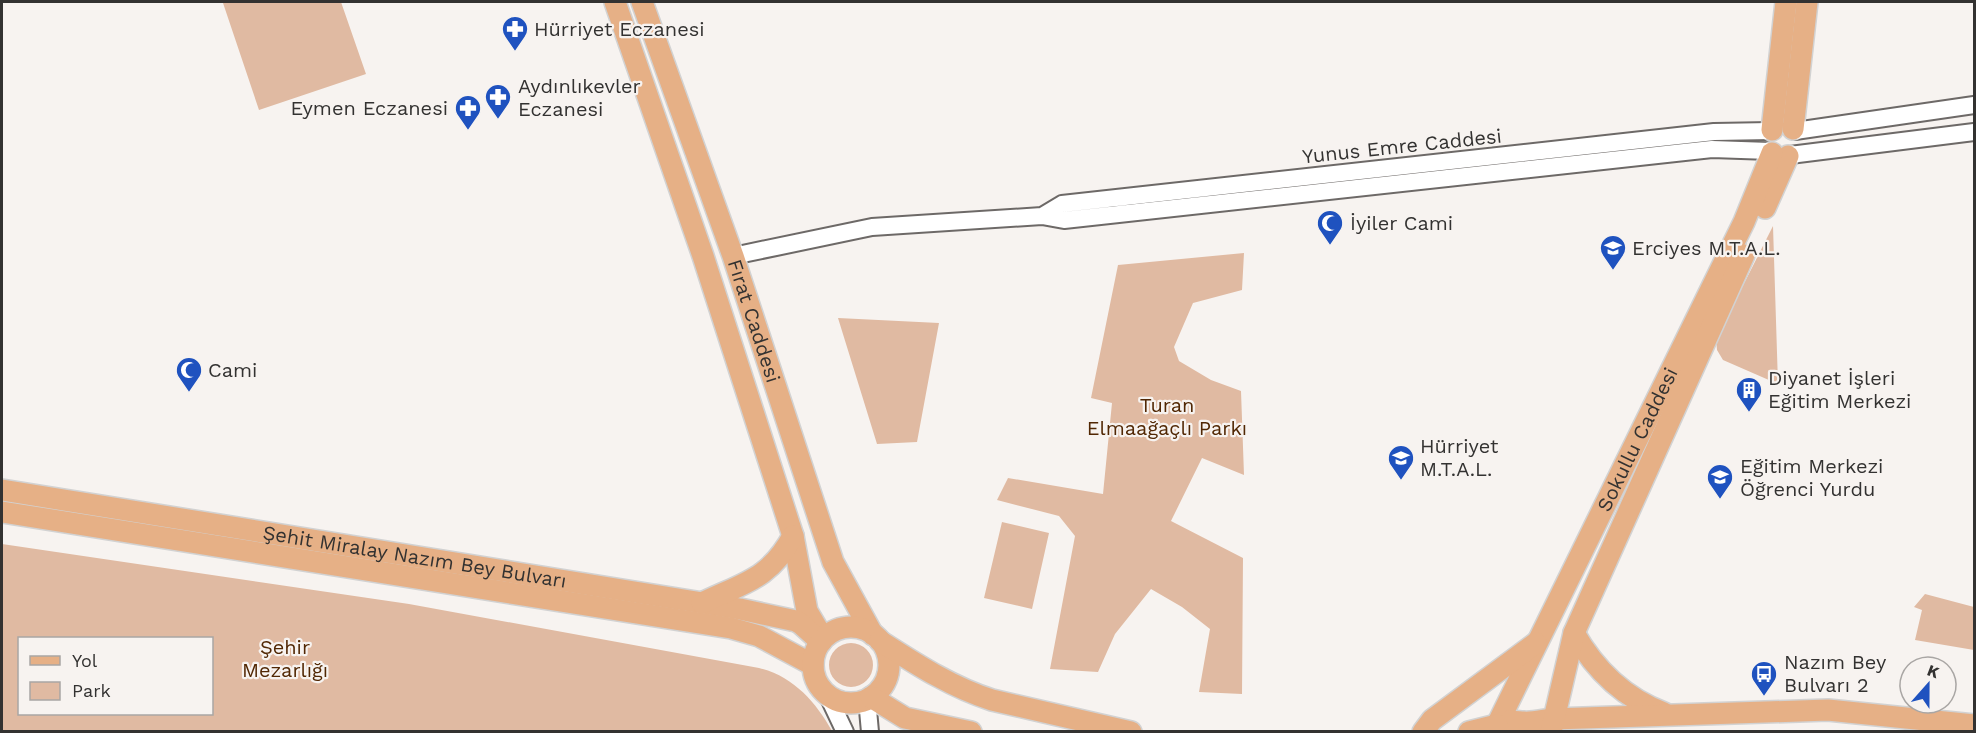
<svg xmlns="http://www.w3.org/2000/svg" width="1976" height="733" font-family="'Work Sans',sans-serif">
  <rect width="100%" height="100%" fill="#f7f3f0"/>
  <!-- green -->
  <path fill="#e0baa2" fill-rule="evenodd" d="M226,2h115l25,72 -107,36 -36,-107z
    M1773,226l5,158 -55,-24 -6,-10 -1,-11z
    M1244,253l-2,37 -49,13 -19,44 5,14 32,19 30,11 3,84 -42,-17 -31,63 72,37 -1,136 -43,-2 11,-63 -28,-22 -31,-18 -36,45 -17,38 -48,-3 25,-133 -16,-20 -62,-16 11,-22 95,16 9,-91 -21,-5 27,-133z
    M838,318l101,5 -22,119 -40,2z
    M1002,522l47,11 -17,76 -48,-11z
    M2,544l407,60 350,64c34,8 57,34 73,63h-830zM20,638h192v76h-192z
    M1925,594l49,13v43l-59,-10 7,-30 -8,-3z
    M829 665a22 22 0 1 1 44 0a22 22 0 1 1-44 0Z"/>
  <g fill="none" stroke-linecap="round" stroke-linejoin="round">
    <!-- minor casing -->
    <g stroke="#6d6967" stroke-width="20">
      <path id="minor" d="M1795,131l179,-26
        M1790,155l184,-23
        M1042,216l20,-12 652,-72 57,-1
        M733,256l139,-29 170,-11 22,4 648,-71 58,2
        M827,694l18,38
        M867,699l3,33"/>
    </g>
    <!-- major casing -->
    <g stroke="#d2d2d2" stroke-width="24">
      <g id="major">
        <path d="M615,2l88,254 90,280 14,75 13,22"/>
        <path id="s1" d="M642,2l91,254 100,306 40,73"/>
        <path d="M1793,129l14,-127"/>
        <path d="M1772,130l14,-128"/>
        <path d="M1765,208l23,-52"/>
        <path id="s2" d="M2,490l738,119 56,12 5,3 20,18"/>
        <path d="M2,512l729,116 28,8 54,29"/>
        <path d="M702,603c41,-20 67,-23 91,-67"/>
        <circle cx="851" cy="665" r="38"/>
        <path d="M1574,633c21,37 50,65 90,80"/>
        <path d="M880,641c36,23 71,46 112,59l139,32"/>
        <path d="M871,697l34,21 66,14"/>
        <path id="s3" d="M1497,725l247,-503 28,-69"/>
        <path d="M1492,731c9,-12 17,-10 31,-9 9,1 20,-2 30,-3l275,-9 146,15"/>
        <path d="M1423,732l9,-12 104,-77"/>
        <path d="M1469,732l28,-7"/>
        <path d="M1551,732l23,-99 170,-378"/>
      </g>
    </g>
    <!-- minor -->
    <use href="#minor" stroke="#fff" stroke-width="16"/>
    <!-- major -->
    <use href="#major" stroke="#e6b086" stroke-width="21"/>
  </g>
  <!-- icons -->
  <defs>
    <g id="pharmacy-pin" transform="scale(1.35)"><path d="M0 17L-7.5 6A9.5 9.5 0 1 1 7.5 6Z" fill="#1f52bf" stroke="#f7f3f0"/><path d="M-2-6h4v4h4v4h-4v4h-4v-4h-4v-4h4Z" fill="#fff"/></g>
    <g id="mosque-pin" transform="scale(1.35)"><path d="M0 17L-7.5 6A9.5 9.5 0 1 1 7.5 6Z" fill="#1f52bf" stroke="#f7f3f0"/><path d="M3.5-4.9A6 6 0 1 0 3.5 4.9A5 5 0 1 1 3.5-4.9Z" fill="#fff"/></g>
    <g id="school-pin" transform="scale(1.35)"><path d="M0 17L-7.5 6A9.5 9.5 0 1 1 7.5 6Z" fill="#1f52bf" stroke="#f7f3f0"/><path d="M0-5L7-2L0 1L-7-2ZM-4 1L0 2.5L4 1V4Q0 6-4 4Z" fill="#fff"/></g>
    <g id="building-pin" transform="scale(1.35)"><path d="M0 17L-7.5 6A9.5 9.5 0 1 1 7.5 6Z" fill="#1f52bf" stroke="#f7f3f0"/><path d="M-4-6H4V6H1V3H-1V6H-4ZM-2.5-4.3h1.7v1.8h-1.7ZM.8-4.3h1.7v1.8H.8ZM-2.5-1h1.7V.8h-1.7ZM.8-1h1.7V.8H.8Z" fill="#fff"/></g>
    <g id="bus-pin" transform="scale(1.35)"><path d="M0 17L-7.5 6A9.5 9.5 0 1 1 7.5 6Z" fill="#1f52bf" stroke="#f7f3f0"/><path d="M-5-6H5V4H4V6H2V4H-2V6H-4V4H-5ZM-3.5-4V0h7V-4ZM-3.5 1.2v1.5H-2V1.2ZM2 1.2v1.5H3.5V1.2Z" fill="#fff"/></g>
  </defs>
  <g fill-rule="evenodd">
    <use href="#pharmacy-pin" x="515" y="29"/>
    <use href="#pharmacy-pin" x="498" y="97"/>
    <use href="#pharmacy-pin" x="468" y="108"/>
    <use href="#mosque-pin" x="1330" y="223"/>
    <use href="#school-pin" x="1613" y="248"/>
    <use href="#mosque-pin" x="189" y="370"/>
    <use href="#building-pin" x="1749" y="390"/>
    <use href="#school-pin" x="1401" y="458"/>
    <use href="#school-pin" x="1720" y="477"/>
    <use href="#bus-pin" x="1764" y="674"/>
  </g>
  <g text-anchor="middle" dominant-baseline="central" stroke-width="4.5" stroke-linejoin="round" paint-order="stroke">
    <!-- poi labels -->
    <g font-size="20" fill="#333231" stroke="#f7f3f0" text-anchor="start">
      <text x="534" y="29">Hürriyet Eczanesi</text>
      <text x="518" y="86">Aydınlıkevler<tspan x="518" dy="23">Eczanesi</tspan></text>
      <text x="448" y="108" text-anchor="end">Eymen Eczanesi</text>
      <text x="1350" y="223">İyiler Cami</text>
      <text x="1632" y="248">Erciyes M.T.A.L.</text>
      <text x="208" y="370">Cami</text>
      <text x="1768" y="378">Diyanet İşleri<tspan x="1768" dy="23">Eğitim Merkezi</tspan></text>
      <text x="1420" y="446">Hürriyet<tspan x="1420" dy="23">M.T.A.L.</tspan></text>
      <text x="1740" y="466">Eğitim Merkezi<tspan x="1740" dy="23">Öğrenci Yurdu</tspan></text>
      <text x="1784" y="662">Nazım Bey<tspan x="1784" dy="23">Bulvarı 2</tspan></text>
    </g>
    <!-- street labels -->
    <g font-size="20" fill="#333231" stroke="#f7f3f0">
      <text transform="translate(1402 146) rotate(-6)">Yunus Emre Caddesi</text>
      <text stroke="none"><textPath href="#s1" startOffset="338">Fırat Caddesi</textPath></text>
      <text stroke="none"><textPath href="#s3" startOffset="318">Sokullu Caddesi</textPath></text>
      <text stroke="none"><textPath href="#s2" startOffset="418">Şehit Miralay Nazım Bey Bulvarı</textPath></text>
    </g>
    <!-- park labels -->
    <g font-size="20" fill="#512703" stroke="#f7f3f0">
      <text x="1167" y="405">Turan<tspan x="1167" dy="23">Elmaağaçlı Parkı</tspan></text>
      <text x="285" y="647">Şehir<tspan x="285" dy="23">Mezarlığı</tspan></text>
    </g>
  </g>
  <!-- border -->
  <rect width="1976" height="733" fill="none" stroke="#333231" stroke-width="6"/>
  <!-- legend -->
  <rect x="18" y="637" width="195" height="78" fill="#f7f3f0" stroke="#a9a6a4" stroke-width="1.5"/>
  <rect x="30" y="656" width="30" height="9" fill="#e6b086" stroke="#a9a6a4" stroke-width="1.5"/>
  <text x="72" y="667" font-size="18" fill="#333231">Yol</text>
  <rect x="30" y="682" width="30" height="18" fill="#e0baa2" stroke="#a9a6a4" stroke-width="1.5"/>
  <text x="72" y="697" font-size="18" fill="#333231">Park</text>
  <!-- north arrow -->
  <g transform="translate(1928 685) rotate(21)"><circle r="28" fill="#f7f3f0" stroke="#a9a6a4" stroke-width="1.5"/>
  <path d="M0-4.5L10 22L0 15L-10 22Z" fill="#1f52bf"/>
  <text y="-9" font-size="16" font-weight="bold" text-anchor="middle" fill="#333231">K</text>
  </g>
</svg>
